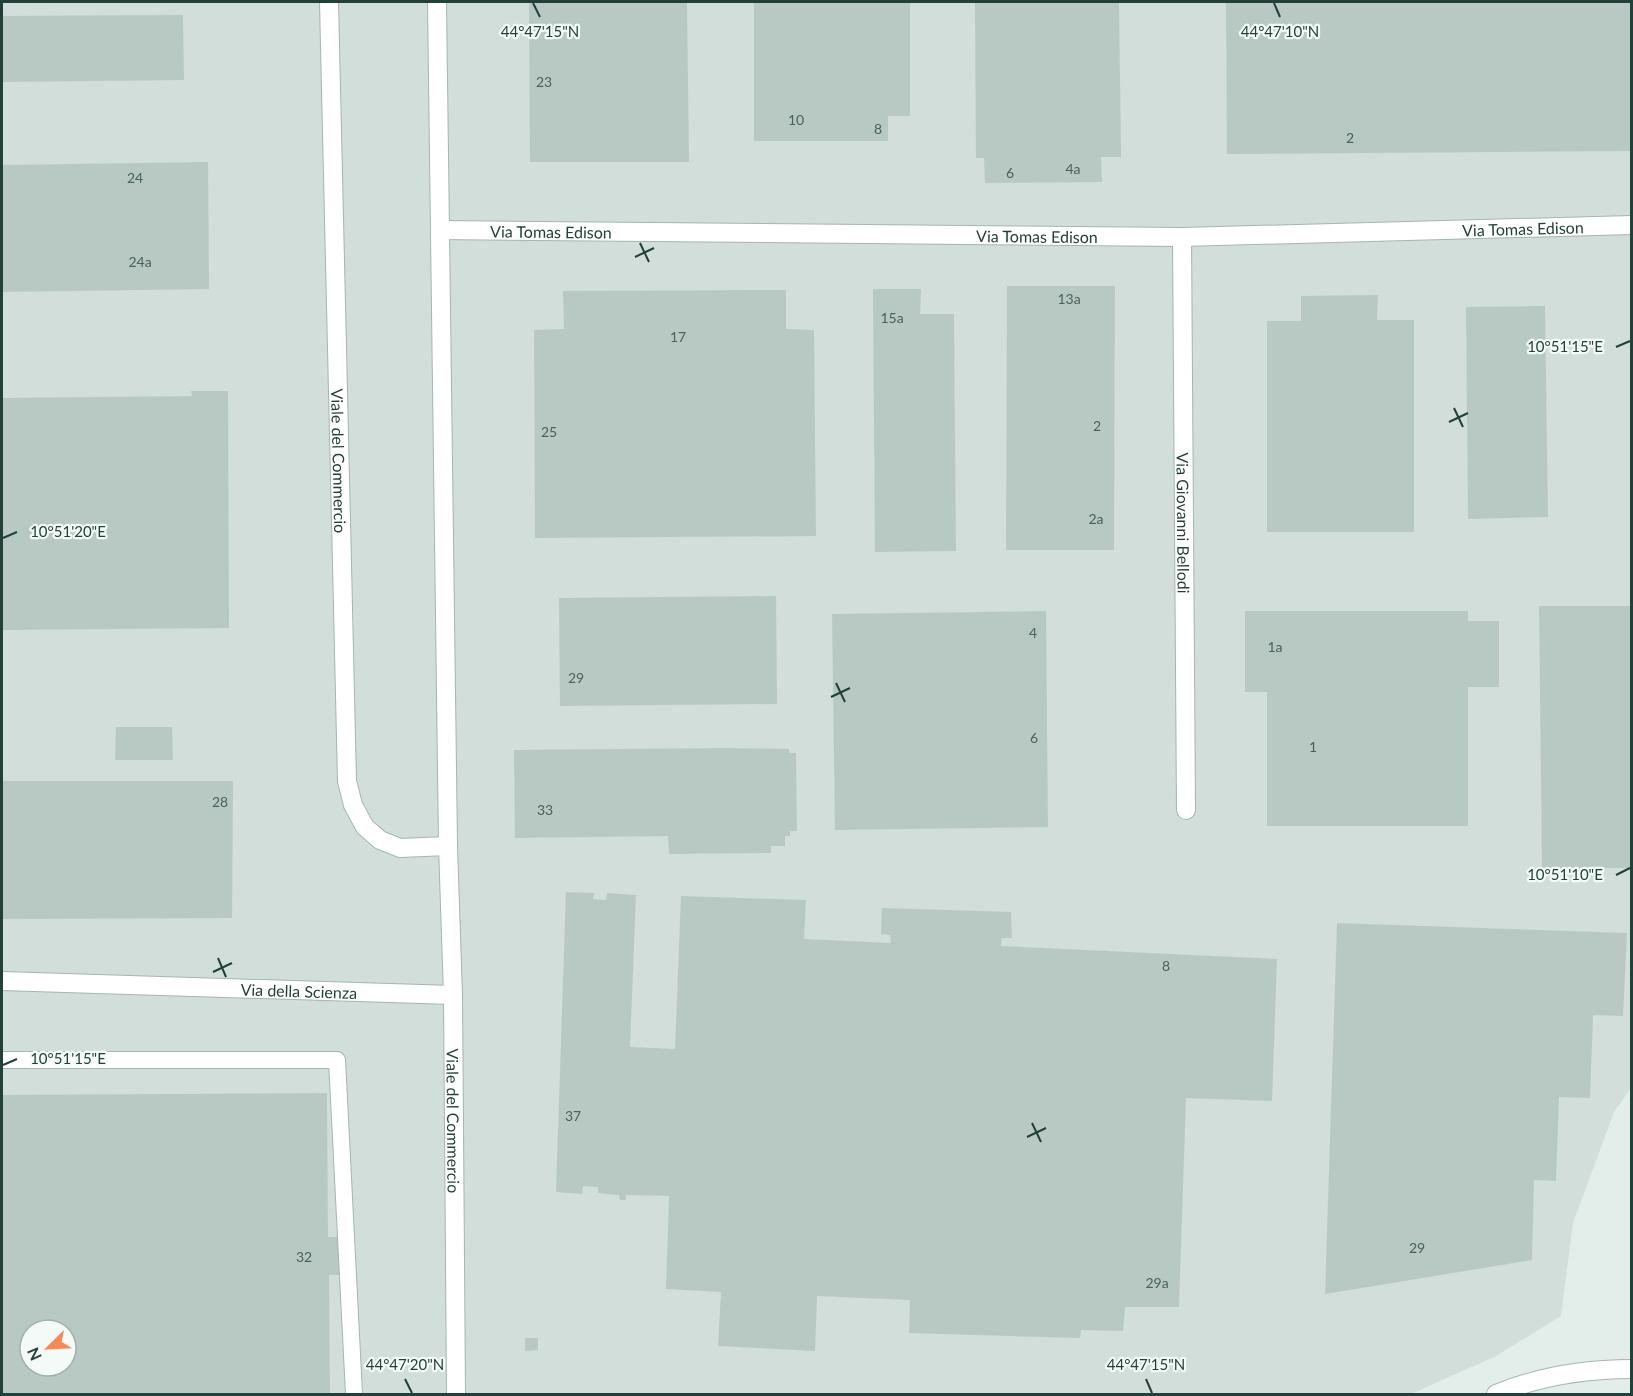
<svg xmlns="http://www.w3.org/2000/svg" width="1633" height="1396" font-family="Lato,sans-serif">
  <rect width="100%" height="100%" fill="#e3eeea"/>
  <!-- built -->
  <path fill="#d1ded9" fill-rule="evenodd" d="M2,2h1629v1086l-17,24 -41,111 -12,93 -65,40 -85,38h-1409zM30,1330h36v36h-36z"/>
  <!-- building -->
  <path fill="#b8c9c3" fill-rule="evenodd" d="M529,2h158l2,160h-159z
    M754,2h156v114h-22v25h-134z
    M975,2h144l2,155h-20l1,25 -117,1 -1,-25h-8z
    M1226,2h406v149l-405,3z
    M183,15l1,65 -182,2v-66z
    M208,162l1,127 -207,3v-127z
    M1007,286h108l-1,264h-108z
    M873,289h48l-1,25h34l2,237 -81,1z
    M786,290v39l28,1 2,206 -281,2 -1,-208 30,-1 -1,-38z
    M1378,295l-1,25h37v212h-147v-211h34v-25z
    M1545,306l3,211 -80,2 -2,-212z
    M191,391h37l1,237 -227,2v-232l190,-2z
    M776,596l1,108 -217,2 -1,-108z
    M1539,606h93v262h-90z
    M1046,611l2,216 -213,3 -3,-216z
    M1245,611h223v10h31v66h-31v139h-201v-134h-22z
    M116,727h56l1,33h-58z
    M723,748l66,1v4h7l1,78h-7v5h-5v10h-14v7l-102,1 -1,-18 -153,2 -1,-88z
    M2,781h231l-1,137 -230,1z
    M566,892l28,1 -1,6 13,1 1,-7 29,2 -6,152 45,2 6,-153 125,4 -2,39 87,4 -1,-8 -9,-1 1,-26 129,4 1,26h-10l-1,8 276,13 -5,142 -86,-3 -7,209h-54l-2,24 -42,-1 -1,8 -171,-5 1,-33 -93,-4 -2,55 -97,-5 3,-54 -55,-3 3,-93 -43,-1v5h-6l-1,-5 -21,-2v-6l-15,-1 -1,8 -26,-2z
    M1337,923l290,10 -4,83 -30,-1 -3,83 -31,-1 -3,84 -22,-1 -2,80 -207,34z
    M327,1093l1,144h17v38h-16l1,119h-328v-299zM30,1330h36v36h-36z
    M525,1338h13v12l-13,1z"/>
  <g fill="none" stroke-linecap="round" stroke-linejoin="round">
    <!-- lane casing -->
    <g stroke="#a5b6b2" stroke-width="18">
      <path id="lane" d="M2,1060h335l17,334"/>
    </g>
    <!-- street casing -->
    <g stroke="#a5b6b2" stroke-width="20">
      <g id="street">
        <path id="s1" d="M329,2l18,779 6,24 12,22 15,13 20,8 48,-2"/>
        <path id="s2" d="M437,2l11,844 5,149 3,399"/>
        <path id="s3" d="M441,230l741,7 450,-12"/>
        <path id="s4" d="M1182,237l4,573"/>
        <path id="s5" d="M2,981l451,14"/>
        <path d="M1496,1394c44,-18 88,-25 136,-25"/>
      </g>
    </g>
    <!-- lane -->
    <use href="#lane" stroke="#fff" stroke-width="16"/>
    <!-- street -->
    <use href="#street" stroke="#fff" stroke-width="18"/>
  </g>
  <!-- ticks -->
  <path fill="none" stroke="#22403a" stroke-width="2" d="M533,3l7,14M1274,3l6,14M640,243l9,19M635,257l19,-9M1616,347l14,-6M1454,408l9,19M1449,422l19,-9M3,538l14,-6M836,683l9,19M831,697l19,-9M1616,875l14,-7M218,958l8,19M213,972l19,-9M3,1065l14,-6M1032,1123l9,19M1027,1137l19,-9M405,1379l7,14M1146,1379l6,14"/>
  <g text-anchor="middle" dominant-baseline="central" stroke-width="4.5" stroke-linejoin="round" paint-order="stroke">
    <!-- number labels -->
    <g font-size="14" fill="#48625c">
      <text x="544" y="81">23</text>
      <text x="796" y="119">10</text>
      <text x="878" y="128">8</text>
      <text x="1350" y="137">2</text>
      <text x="1073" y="168">4a</text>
      <text x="1010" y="172">6</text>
      <text x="135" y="177">24</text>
      <text x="140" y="261">24a</text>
      <text x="1069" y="298">13a</text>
      <text x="892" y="317">15a</text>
      <text x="678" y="336">17</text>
      <text x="1097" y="425">2</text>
      <text x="549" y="431">25</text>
      <text x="1096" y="518">2a</text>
      <text x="1033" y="632">4</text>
      <text x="1275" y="646">1a</text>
      <text x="576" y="677">29</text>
      <text x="1034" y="737">6</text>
      <text x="1313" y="746">1</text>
      <text x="220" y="801">28</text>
      <text x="545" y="809">33</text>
      <text x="1166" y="965">8</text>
      <text x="573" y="1115">37</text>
      <text x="1417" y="1247">29</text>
      <text x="304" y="1256">32</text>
      <text x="1157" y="1282">29a</text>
    </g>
    <!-- street labels -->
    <g font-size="16" fill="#22403a" stroke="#f4faf7">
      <text stroke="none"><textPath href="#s3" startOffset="1082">Via Tomas Edison</textPath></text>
      <text stroke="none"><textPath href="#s3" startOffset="110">Via Tomas Edison</textPath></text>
      <text stroke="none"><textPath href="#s3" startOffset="596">Via Tomas Edison</textPath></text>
      <text stroke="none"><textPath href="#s1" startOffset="459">Viale del Commercio</textPath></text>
      <text stroke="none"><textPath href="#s4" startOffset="286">Via Giovanni Bellodi</textPath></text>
      <text stroke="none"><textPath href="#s5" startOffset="297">Via della Scienza</textPath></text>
      <text stroke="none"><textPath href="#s2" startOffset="1119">Viale del Commercio</textPath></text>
    </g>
  </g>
  <g font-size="15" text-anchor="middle" fill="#22403a" stroke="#f4faf7" stroke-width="4.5" stroke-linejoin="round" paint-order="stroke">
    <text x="540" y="37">44°47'15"N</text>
    <text x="1280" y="37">44°47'10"N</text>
    <text x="1565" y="352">10°51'15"E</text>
    <text x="68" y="537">10°51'20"E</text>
    <text x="1565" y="880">10°51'10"E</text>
    <text x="68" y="1064">10°51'15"E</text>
    <text x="405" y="1370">44°47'20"N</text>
    <text x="1146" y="1370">44°47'15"N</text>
  </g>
  <!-- border -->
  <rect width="1633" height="1396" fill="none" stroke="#22403a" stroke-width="6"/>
  <!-- north arrow -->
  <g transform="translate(48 1348) rotate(246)"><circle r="28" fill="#f4faf7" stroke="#a0b0ab" stroke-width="1.5"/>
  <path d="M0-4.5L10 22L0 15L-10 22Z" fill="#f98856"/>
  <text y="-9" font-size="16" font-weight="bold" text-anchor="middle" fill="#22403a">N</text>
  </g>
</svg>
